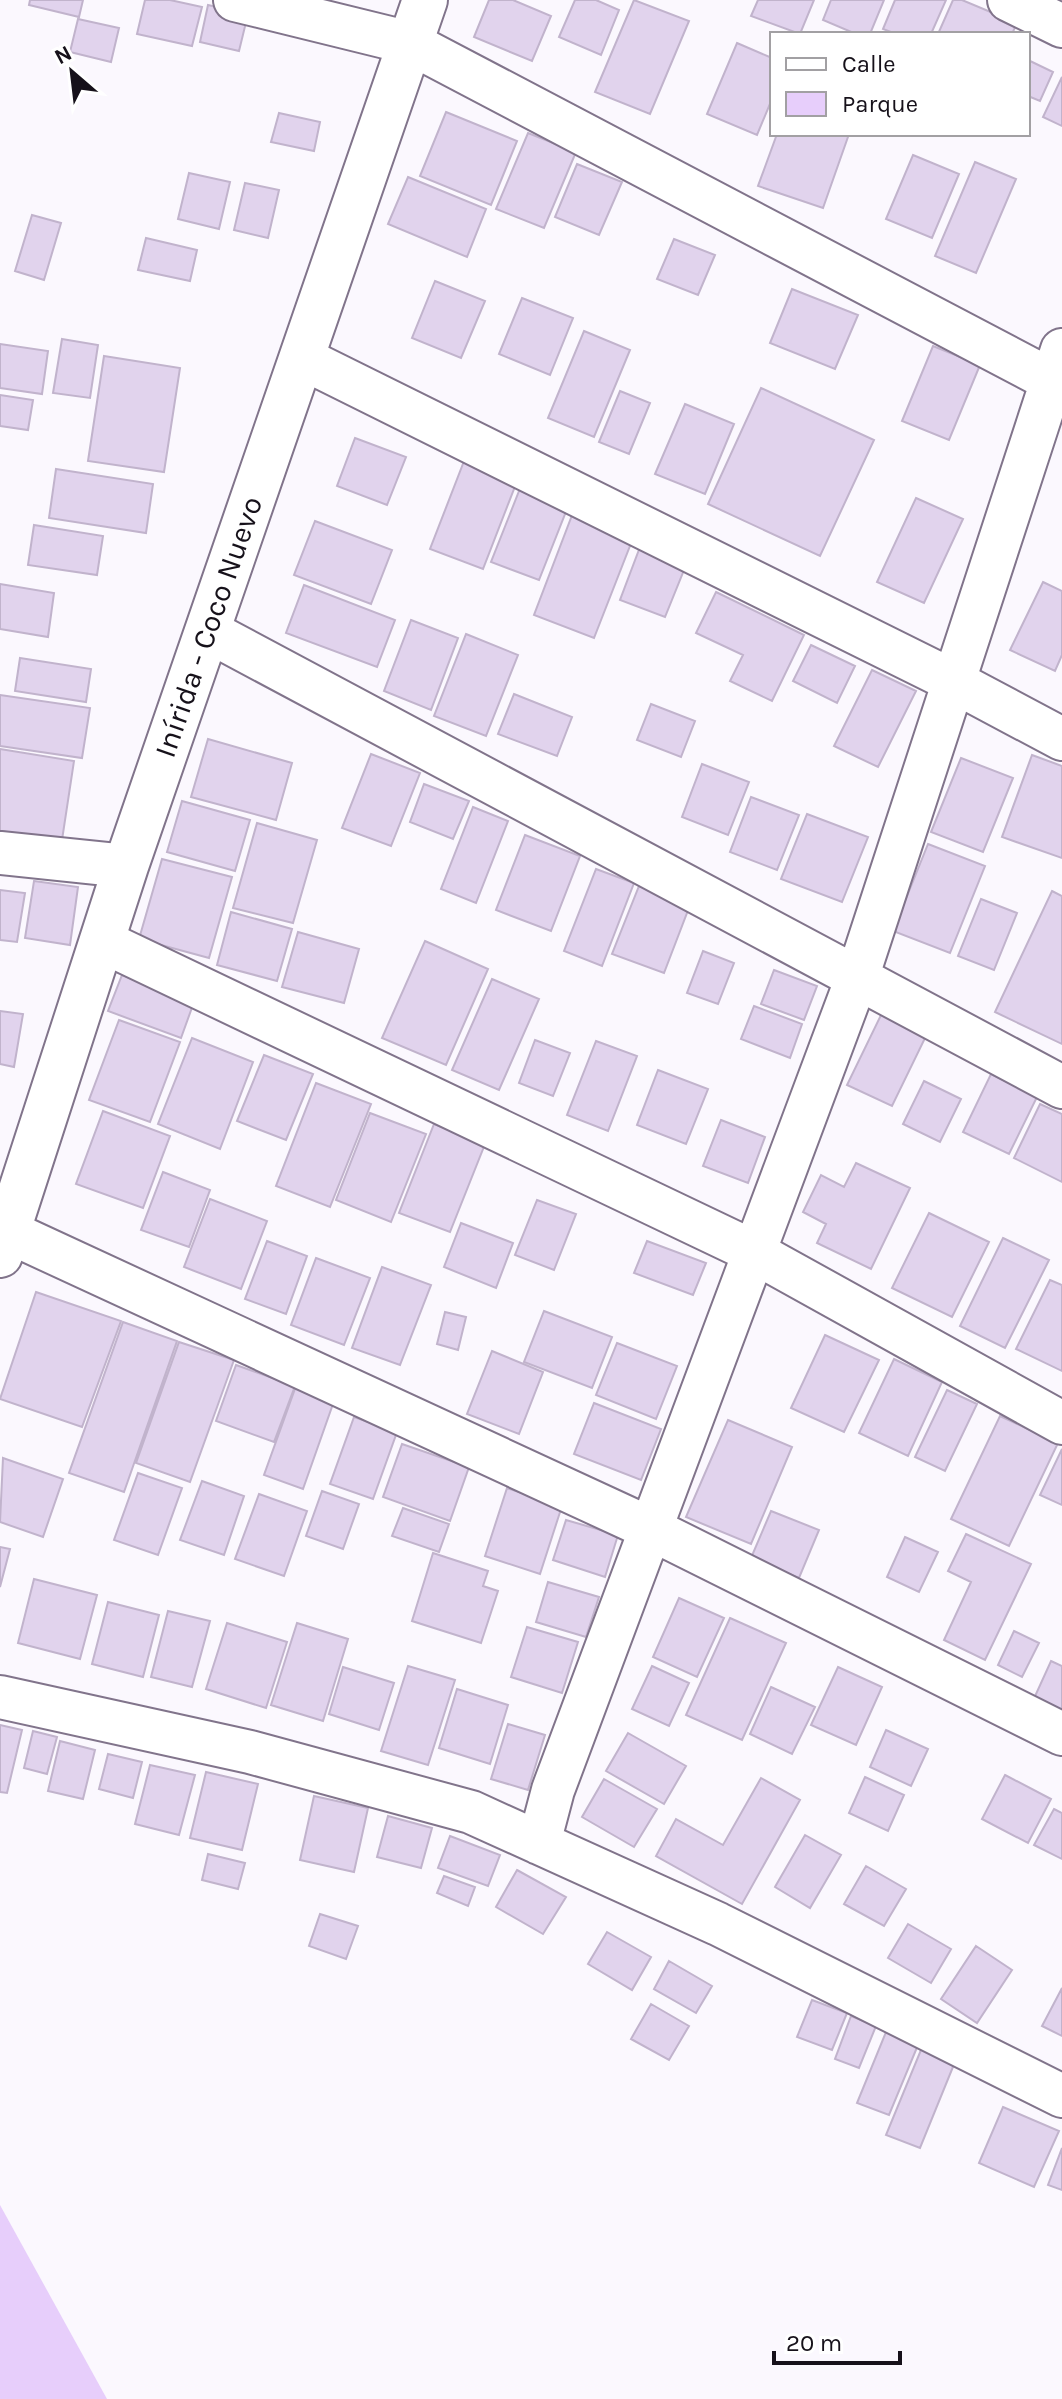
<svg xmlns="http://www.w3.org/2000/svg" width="1062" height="2399" font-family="Karla,sans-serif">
  <rect width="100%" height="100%" fill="#fbf8fe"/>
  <!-- green -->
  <path fill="#e7cefb" d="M0,2205l107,194h-107z"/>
  <!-- building -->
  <path fill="#e1d3ed" stroke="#c1b3cc" stroke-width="2" d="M30,0h53l-4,17 -50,-12z
    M145,0h25l32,7 -10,39 -55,-12z
    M489,0h24l38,16 -19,45 -58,-24z
    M575,0h21l23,10 -18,45 -42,-18z
    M634,0l55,21 -39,93 -55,-22z
    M758,0h56l-14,34 -49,-18z
    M831,0h53l-14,34h-14l-33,-14z
    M895,0h51l-15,34h-35l-13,-5z
    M953,0h9l55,23 -5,11h-74z
    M208,5l40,9 -9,37 -39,-9z
    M78,19l41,9 -8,34 -41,-10z
    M737,43l35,15v41l-15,36 -50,-21z
    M1028,60l25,12 -13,29 -12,-5z
    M1062,77v49l-19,-9z
    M446,112l71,29 -26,64 -71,-29z
    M279,113l41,9 -6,29 -43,-9z
    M528,133l48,19 -32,76 -48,-19z
    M777,134h72l-26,74 -65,-22z
    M913,155l46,19 -27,64 -46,-19z
    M975,162l41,17 -40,94 -41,-17z
    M577,164l45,18 -23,53 -44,-18z
    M189,173l41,9 -11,47 -41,-10z
    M408,177l78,32 -19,48 -79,-33z
    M245,183l34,7 -11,48 -34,-8z
    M32,215l29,8 -17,57 -29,-9z
    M146,238l51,12 -7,31 -52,-11z
    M674,239l41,16 -17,40 -41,-16z
    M435,281l50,20 -24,57 -49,-20z
    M792,289l66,26 -23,54 -65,-26z
    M522,298l51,20 -23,57 -51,-21z
    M584,331l46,19 -36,87 -46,-19z
    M62,339l36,6 -8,53 -37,-5z
    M0,344l48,7 -6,43 -42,-6z
    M933,346l47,19 -31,75 -47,-19z
    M104,356l76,12 -16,104 -76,-11z
    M761,388l113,52 -54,116 -112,-52z
    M620,391l30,12 -21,51 -30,-12z
    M0,395l33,5 -5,30 -28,-4z
    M685,404l49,20 -29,70 -50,-20z
    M355,438l51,19 -19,48 -50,-19z
    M466,456l53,20 -36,93 -53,-20z
    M56,469l97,15 -7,49 -97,-15z
    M521,486l48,18 -30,76 -48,-18z
    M916,498l47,21 -39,84 -47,-21z
    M574,510l61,23 -41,105 -60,-23z
    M315,521l77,29 -21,54 -77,-29z
    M34,525l69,11 -6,39 -69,-10z
    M640,547l46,18 -21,52 -45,-17z
    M1043,582l19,9v64l-7,16 -45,-21z
    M0,584l54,9 -6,44 -48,-8z
    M304,585l91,35 -18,47 -91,-34z
    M716,592l88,43 -32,66 -42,-20 13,-26 -47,-22z
    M411,620l47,18 -27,72 -47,-19z
    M466,634l52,21 -32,81 -52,-20z
    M811,645l44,21 -18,37 -44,-22z
    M20,658l71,11 -5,33 -71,-11z
    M872,670l44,21 -38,76 -44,-21z
    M514,694l58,23 -15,39 -59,-22z
    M0,695l90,13 -8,50 -82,-12z
    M651,704l44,17 -14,36 -44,-17z
    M208,739l84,24 -16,57 -85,-23z
    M0,749l74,12 -12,79 -62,-9z
    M371,754l49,19 -29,73 -49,-18z
    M1032,755l30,11v92l-60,-21z
    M961,758l52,20 -30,74 -52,-20z
    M702,764l47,18 -21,53 -46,-18z
    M424,784l45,17 -16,38 -43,-17z
    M751,797l48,18 -22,55 -47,-18z
    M182,801l68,19 -15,51 -68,-19z
    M473,807l35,14 -32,82 -35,-14z
    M807,814l61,23 -26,65 -61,-23z
    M257,823l60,17 -24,83 -60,-15z
    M525,835l55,21 -29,75 -55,-21z
    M928,844l57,22 -35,87 -57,-22z
    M162,859l70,18 -23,81 -70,-19z
    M596,869l38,14 -32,83 -38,-15z
    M34,881l44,6 -8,58 -45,-7z
    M639,886l51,19 -26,68 -52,-19z
    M0,890l25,3 -8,49 -17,-2z
    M1052,891l10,5v148l-67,-32z
    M981,899l36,14 -23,57 -36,-14z
    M231,912l61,17 -15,52 -60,-16z
    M298,932l61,17 -15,54 -62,-16z
    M425,941l63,28 -42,96 -64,-27z
    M703,951l31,12 -16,41 -31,-11z
    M774,970l43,16 -13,34 -43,-16z
    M122,975l72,27 -13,36 -73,-27z
    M492,979l47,20 -40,91 -47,-20z
    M754,1006l48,18 -12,34 -49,-19z
    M0,1011l23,3 -9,53 -14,-3z
    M882,1013l45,21 -35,72 -45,-21z
    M119,1020l61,22 -30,80 -61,-22z
    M192,1038l61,24 -33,87 -62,-25z
    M535,1040l35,13 -17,43 -34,-13z
    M596,1041l41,15 -29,75 -41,-16z
    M264,1055l49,19 -27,66 -49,-19z
    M658,1070l50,19 -22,55 -49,-19z
    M991,1074l46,23 -28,57 -46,-22z
    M924,1081l37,18 -21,43 -37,-18z
    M316,1083l55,21 -41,103 -54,-21z
    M1040,1104l22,10v68l-48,-24z
    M103,1111l67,25 -27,72 -67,-24z
    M370,1113l56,21 -35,88 -55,-22z
    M721,1120l44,17 -17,46 -45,-17z
    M434,1124l51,20 -35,88 -51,-19z
    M856,1163l54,25 -39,81 -54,-26 9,-19 -23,-12 18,-37 23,12z
    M163,1172l47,18 -21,57 -48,-17z
    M210,1199l57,22 -26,68 -57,-22z
    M537,1200l39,14 -22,56 -39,-15z
    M929,1213l60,29 -37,75 -60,-29z
    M461,1223l52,20 -17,45 -52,-21z
    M1003,1238l46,22 -44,88 -45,-22z
    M267,1241l40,15 -21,58 -41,-15z
    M647,1241l59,22 -13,32 -59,-22z
    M316,1258l54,20 -26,67 -53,-20z
    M382,1267l49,18 -31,80 -48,-17z
    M1050,1280l12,5v86l-46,-22z
    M36,1292l85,29 -39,106 -82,-28z
    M544,1311l68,26 -20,51 -68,-26z
    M445,1312l21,5 -8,33 -21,-6z
    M123,1322l54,19 -53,151 -55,-19z
    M825,1335l54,25 -35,72 -53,-24z
    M179,1342l55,18 -44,122 -54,-19z
    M617,1343l60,23 -21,53 -60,-24z
    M492,1351l51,21 -24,62 -52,-20z
    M894,1359l48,23 -34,74 -49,-23z
    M236,1365l59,21 -21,56 -58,-21z
    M296,1386l38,15 -31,88 -39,-14z
    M947,1390l30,14 -32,67 -30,-14z
    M594,1403l67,26 -20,51 -67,-26z
    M1000,1416l58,27 -49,103 -58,-27z
    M354,1417l43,15 -24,67 -43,-15z
    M728,1420l64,27 -41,97 -65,-27z
    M402,1444l67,23 -19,54 -67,-24z
    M1062,1449v56l-22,-10z
    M3,1458l60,21 -20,58 -43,-15z
    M138,1473l44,15 -24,67 -44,-15z
    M202,1481l42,15 -20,59 -44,-15z
    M507,1488l55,18 -22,68 -55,-18z
    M322,1491l37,13 -16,45 -37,-13z
    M259,1494l48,17 -23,65 -49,-17z
    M403,1508l46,16 -10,28 -47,-16z
    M771,1511l48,19 -20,48 -48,-20z
    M566,1520l52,15 -13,42 -52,-17z
    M966,1534l65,30 -46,96 -41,-20 27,-58 -23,-11z
    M905,1537l33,15 -19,40 -32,-15z
    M0,1547l10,2 -10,38z
    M433,1553l55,18 -5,15 15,5 -17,52 -69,-22z
    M34,1579l63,16 -17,64 -62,-16z
    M548,1582l51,15 -13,40 -50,-15z
    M679,1598l45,20 -27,59 -44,-20z
    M108,1602l51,13 -16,62 -51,-13z
    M168,1611l42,10 -18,66 -41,-10z
    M730,1618l56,25 -44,97 -56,-25z
    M227,1623l60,19 -21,66 -60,-19z
    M297,1623l51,16 -25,82 -52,-16z
    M527,1627l51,15 -16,51 -51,-16z
    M1014,1631l25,12 -17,34 -24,-12z
    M1051,1661l11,5v53l-31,-14z
    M408,1666l47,14 -27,85 -47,-14z
    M652,1666l37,17 -20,43 -37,-17z
    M343,1667l51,16 -15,47 -50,-16z
    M838,1667l44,20 -26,58 -45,-20z
    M771,1687l44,20 -23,47 -42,-20z
    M457,1689l51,16 -18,59 -51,-16z
    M508,1724l37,11 -17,55 -37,-11z
    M0,1725l22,5 -15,63 -7,-1z
    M886,1730l42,19 -17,37 -41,-19z
    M33,1731l24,6 -10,37 -23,-6z
    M628,1733l58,33 -22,38 -58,-33z
    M60,1741l35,9 -12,49 -35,-8z
    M108,1754l34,8 -9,36 -34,-9z
    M150,1765l45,10 -16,60 -44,-11z
    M206,1772l52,12 -16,66 -52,-12z
    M1005,1775l46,24 -23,44 -46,-24z
    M865,1777l39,18 -16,36 -39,-18z
    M761,1778l39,22 -58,104 -86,-48 20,-37 47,26z
    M604,1779l53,30 -23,38 -52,-30z
    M314,1796l54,12 -14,64 -54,-12z
    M1054,1809l8,4v46l-28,-14z
    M388,1816l44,12 -11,40 -44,-11z
    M805,1835l36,20 -31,53 -35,-21z
    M450,1836l50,19 -12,31 -50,-18z
    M208,1854l37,9 -7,26 -36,-9z
    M866,1866l40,23 -22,37 -40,-22z
    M517,1870l49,27 -23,37 -47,-27z
    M444,1876l31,11 -7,19 -31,-13z
    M320,1914l38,12 -12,33 -37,-13z
    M908,1924l43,25 -20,34 -43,-25z
    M607,1932l44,25 -19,33 -44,-26z
    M976,1946l36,24 -35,53 -36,-24z
    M669,1961l43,25 -16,27 -42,-24z
    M1062,1988v48l-20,-10z
    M812,2000l35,13 -15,37 -35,-13z
    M651,2004l38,22 -20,34 -38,-21z
    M851,2016l25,10 -17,42 -24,-9z
    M886,2032l32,13 -29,70 -32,-12z
    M923,2045l34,12 -37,91 -34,-13z
    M1003,2107l56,24 -25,56 -55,-24z
    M1062,2148v42l-14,-5z"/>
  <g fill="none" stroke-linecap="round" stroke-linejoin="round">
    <!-- minor casing -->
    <g stroke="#81748b" stroke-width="46">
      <path id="minor" d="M235,0l175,43 652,343
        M1009,0l53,26
        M302,358l651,323 109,58
        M208,631l854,456
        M0,853l126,13
        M102,941l650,310 310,172
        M9,1232l640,296 413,206
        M0,1697l250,55 221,60 247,112 344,172
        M539,1843l14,-53 305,-815 204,-625"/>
    </g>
    <!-- tertiary casing -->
    <g stroke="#81748b" stroke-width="48">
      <g id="tertiary">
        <path id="s1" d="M0,1255l126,-389 299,-866"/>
      </g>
    </g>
    <!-- minor -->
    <use href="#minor" stroke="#fff" stroke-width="42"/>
    <!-- tertiary -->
    <use href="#tertiary" stroke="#fff" stroke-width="44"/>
  </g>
  <g text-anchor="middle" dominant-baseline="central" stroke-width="8" stroke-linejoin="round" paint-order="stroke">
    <!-- street labels -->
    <g font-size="30" fill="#16111a" stroke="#fff">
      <text stroke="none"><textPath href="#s1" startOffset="662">Inírida - Coco Nuevo</textPath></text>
    </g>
  </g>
  <!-- legend -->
  <rect x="770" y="32" width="260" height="104" fill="#ffffff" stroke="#a2a0a3" stroke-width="2"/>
  <rect x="786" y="58" width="40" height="12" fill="#ffffff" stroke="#a2a0a3" stroke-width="2"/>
  <text x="842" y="72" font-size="24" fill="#16111a">Calle</text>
  <rect x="786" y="92" width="40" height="24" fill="#e7cefb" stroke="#a2a0a3" stroke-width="2"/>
  <text x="842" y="112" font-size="24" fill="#16111a">Parque</text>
  <!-- north arrow -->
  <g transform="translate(72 72) rotate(332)" stroke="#ffffff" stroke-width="6" paint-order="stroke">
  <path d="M0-6L14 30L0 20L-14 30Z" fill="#16111a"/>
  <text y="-12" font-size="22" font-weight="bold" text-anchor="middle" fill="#16111a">N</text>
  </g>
  <!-- scale -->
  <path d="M774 2351v12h126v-12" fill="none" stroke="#16111a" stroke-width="4"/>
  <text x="786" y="2351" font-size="24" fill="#16111a" stroke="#ffffff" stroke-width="6" paint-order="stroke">20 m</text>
</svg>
